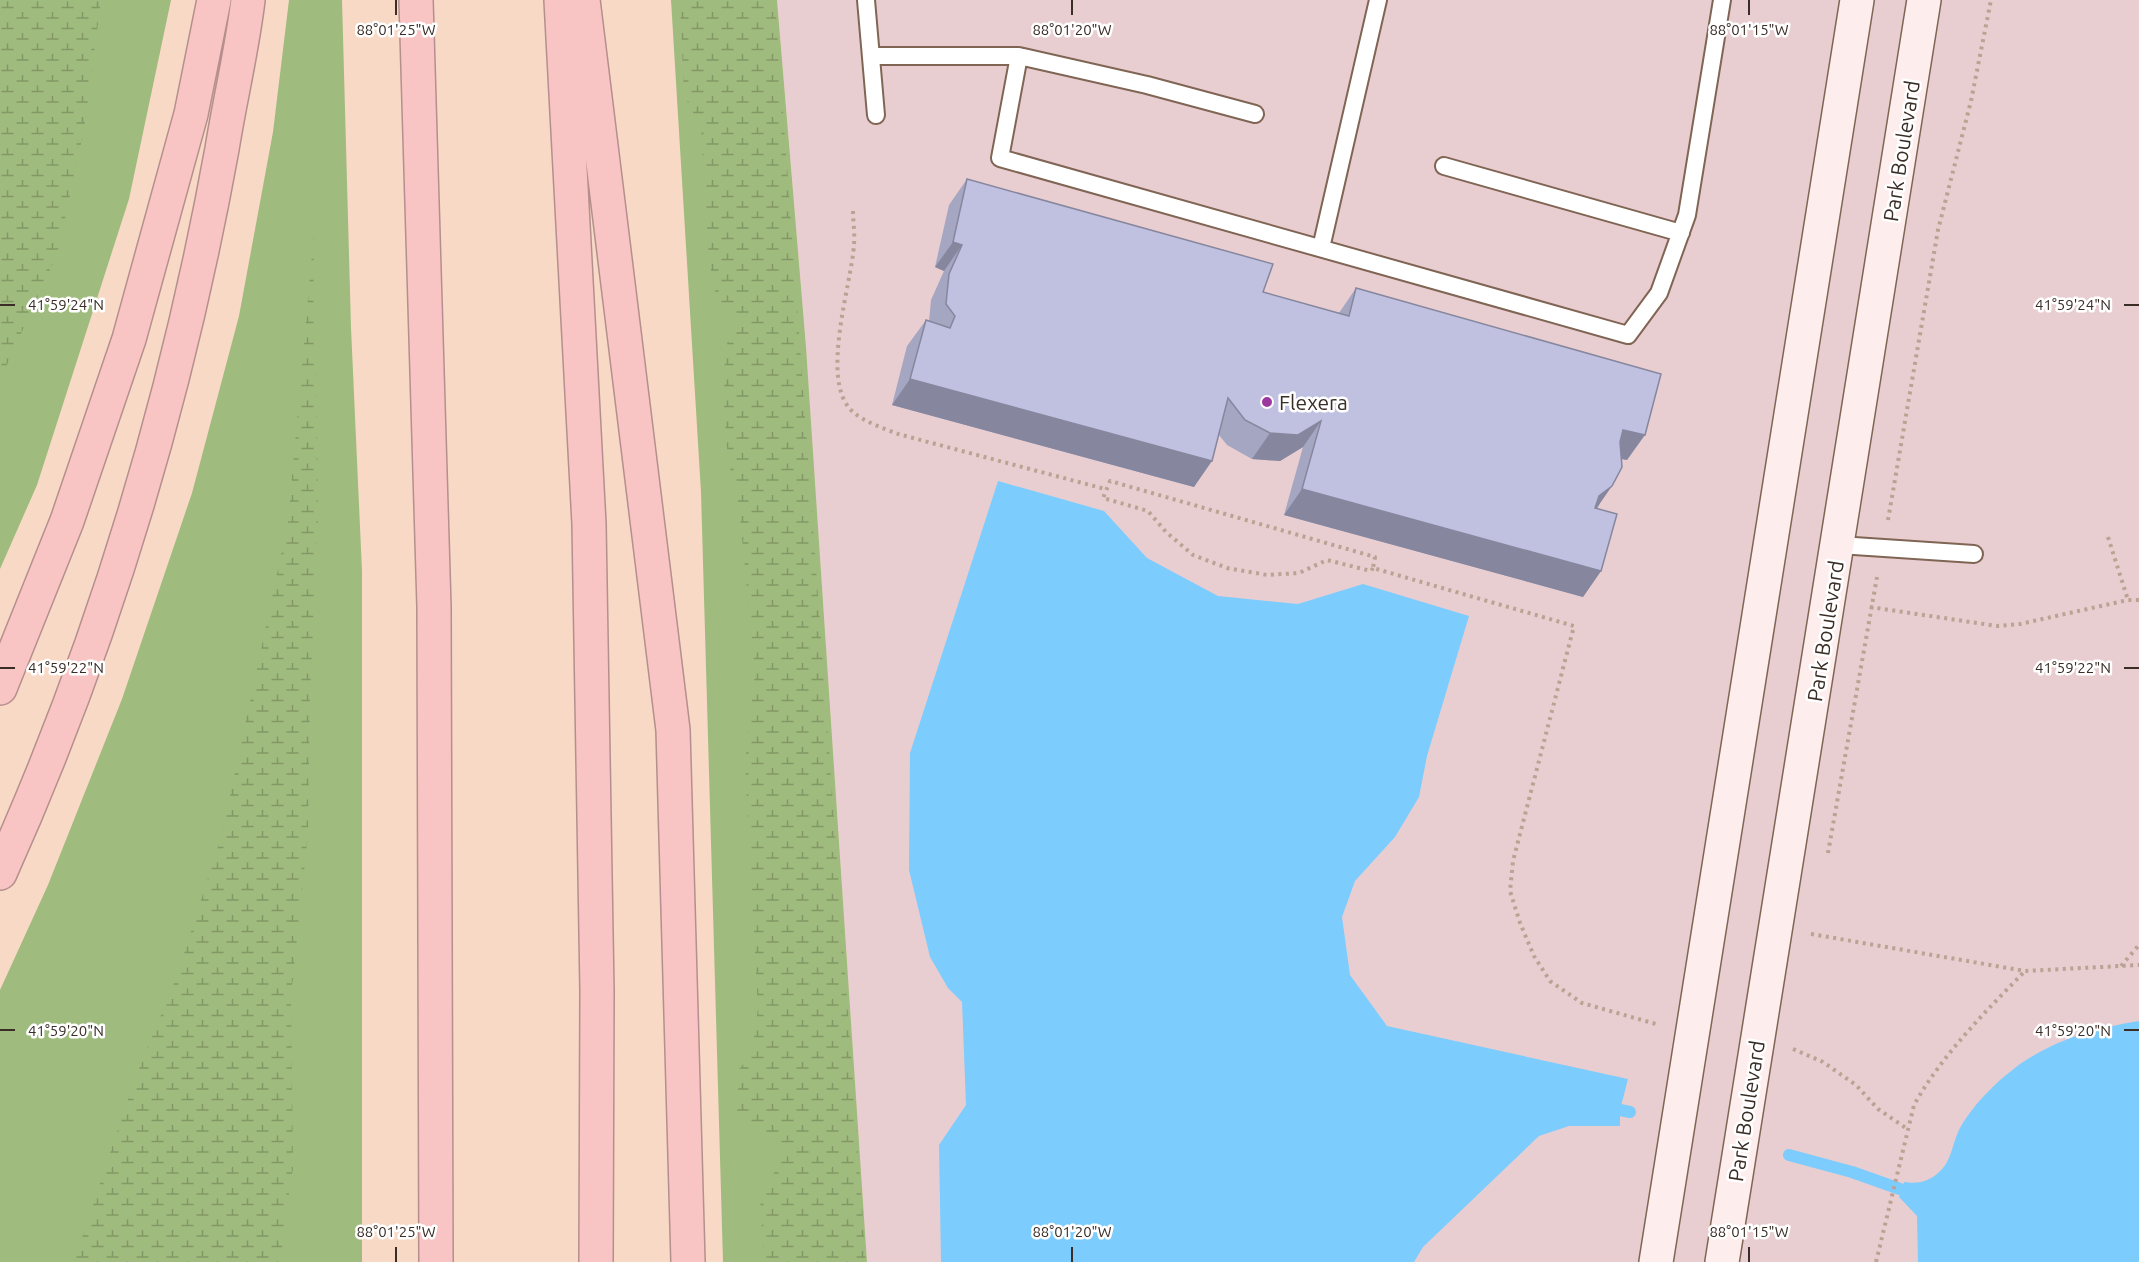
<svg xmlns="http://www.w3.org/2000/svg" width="2139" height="1262" font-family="Ubuntu,sans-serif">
  <defs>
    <pattern id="wetland-marsh" width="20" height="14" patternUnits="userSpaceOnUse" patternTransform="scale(1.5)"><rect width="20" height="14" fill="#9fbb7d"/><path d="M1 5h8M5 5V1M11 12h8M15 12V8" fill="none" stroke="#839866"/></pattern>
  </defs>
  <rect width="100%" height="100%" fill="#f8d9c5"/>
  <!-- commercial -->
  <path fill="#e9ced1" d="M777,0h1362v1262h-1272l-61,-915z"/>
  <!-- grass -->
  <path fill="#9fbb7d" d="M0,0h171l-42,199 -92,286 -37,84z
    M289,0h53l9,328 11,243v691h-362v-272l48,-105 74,-186 70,-206 47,-177 34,-184z
    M671,0h106l29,347 61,915h-144l-22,-770z"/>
  <!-- wetland -->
  <path fill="url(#wetland-marsh)" d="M0,0h101l-17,130 -26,122 -58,128z
    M680,0h95l91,1262h-102l-4,-63 28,-52 -51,-33 2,-45 12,-13 7,-47 -13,-246 10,-90 -16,-167 -11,-46 -4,-52 1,-60 11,-23 -20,-30 -7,-35 -8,-132 -17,-33z
    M315,220l3,299 -8,175 -2,140 -17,162 2,172 -11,71 1,23h-209l60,-181 43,-105 45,-142 66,-312z"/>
  <!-- water -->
  <path fill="#7cccfe" d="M998,481l106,30 43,47 71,38 80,8 65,-20 106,32 -42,140 -8,41 -24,40 -40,44 -13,36 8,58 37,51 241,53 -8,31v16h-51l-30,10 -116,111 -9,15h-473l-2,-117 27,-40 -4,-103 -14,-14 -18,-31 -21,-87 1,-117z
    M2139,1021v241h-221l-1,-46 -18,-19 5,-15c13,2 24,0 34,-9 14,-11 14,-30 22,-45 14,-25 40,-50 63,-66 37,-24 73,-34 116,-41z"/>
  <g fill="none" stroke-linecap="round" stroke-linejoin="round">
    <!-- stream -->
    <path stroke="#7cccfe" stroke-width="12" d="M1620,1110l10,2
      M1789,1155l63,17 48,17"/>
    <!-- lane casing -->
    <g stroke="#806554" stroke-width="20">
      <path id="lane" d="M866,0l10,115
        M871,56h148
        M1255,114l-108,-29 -128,-29 -19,102 628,177 31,-42 28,-78 35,-215
        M1444,166l237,67
        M1321,248l57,-248
        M1839,545l135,9"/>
    </g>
    <!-- secondary casing -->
    <g stroke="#806554" stroke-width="36">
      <path id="secondary" d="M1656,1262l201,-1262
        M1722,1262l202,-1262"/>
    </g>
    <!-- highway casing -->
    <g stroke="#b58f8d" stroke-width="36">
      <path id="highway" d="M416,0l18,607 2,655
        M561,0l28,524 8,467 -1,271
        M583,0l90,730 15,532
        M0,688l67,-167 62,-182 62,-225 23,-114
        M0,873c104,-231 177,-476 222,-724 8,-50 20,-99 26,-149"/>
    </g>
    <!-- path -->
    <path stroke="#bba292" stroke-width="4" stroke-dasharray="3 4.5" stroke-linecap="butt" d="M853,211c0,11 2,22 1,33 -2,39 -35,136 -2,167 12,11 31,17 46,23l207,55
      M1888,520l50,-290 33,-129 20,-101
      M2108,537l20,63
      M1373,568l-2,3 -44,-11 -28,13 -32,2 -40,-7 -34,-13 -27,-23 -18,-21 -45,-13 7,-17 265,76 -2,11 201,58 -61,235 -3,30 10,32 14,33 16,25 32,22 74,21
      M1870,607l127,19 23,-2 108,-24h11
      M1828,853l49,-276
      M1811,934l214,37 114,-6
      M2121,966l18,-21
      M1793,1049l30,13 33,23 22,24 28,19
      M1876,1262l38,-157c28,-50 71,-93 111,-134"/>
    <!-- lane -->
    <use href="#lane" stroke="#fff" stroke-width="16"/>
    <!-- secondary -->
    <use href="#secondary" stroke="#fdeded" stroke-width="33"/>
    <!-- highway -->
    <use href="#highway" stroke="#f8c4c4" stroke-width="33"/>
  </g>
  <!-- wall -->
  <path fill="#a5a6c2" d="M967,179l296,113 76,21 17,-25 271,172 -5,-1 -25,50 4,62 -18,26 -299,-82 19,-68 -23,14 -28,-2 -25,-14 -8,-10 -25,52 -302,-82 15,-59 19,-26 3,1 2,-21 13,-29 -9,-4 14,-62z"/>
  <!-- shaded-wall -->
  <path fill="#86879e" d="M953,242l9,3 -18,26 -9,-4z
    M910,379l302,82 -18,26 -302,-82z
    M1321,421l-18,26 -23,14 -28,-2 18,-26z
    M1623,430l22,5 -18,25 -22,-4z
    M1612,486l-18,26 -13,10 18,-26z
    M1302,489l299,82 -18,26 -299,-82z"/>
  <!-- building -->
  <path fill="#c0c1e1" stroke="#86879e" stroke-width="1.5" d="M967,179l306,85 -10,28 86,24 7,-28 305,86 -16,61 -22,-5 -3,12 2,25 -10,19 -13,10 -4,12 22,6 -16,57 -299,-82 19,-68 -23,14 -28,-2 -25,-13 -17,-22 -16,63 -302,-82 16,-59 24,8 5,-12 -9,-12 3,-30 13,-29 -9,-3z"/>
  <!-- ticks -->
  <path fill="none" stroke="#392d26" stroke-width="2" d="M396,0v15M1072,0v15M1749,0v15M0,305h15M2124,305h15M0,668h15M2124,668h15M0,1030h15M2124,1030h15M396,1247v15M1072,1247v15M1749,1247v15"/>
  <!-- markers -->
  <circle fill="#9c399f" stroke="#fff" stroke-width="2" cx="1267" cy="402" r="6"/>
  <g text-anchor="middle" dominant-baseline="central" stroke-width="5" stroke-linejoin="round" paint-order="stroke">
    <!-- street labels -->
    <g font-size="21" fill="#392d26" stroke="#fff">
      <text transform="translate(1901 151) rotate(-81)">Park Boulevard</text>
      <text transform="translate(1825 631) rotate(-81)">Park Boulevard</text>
      <text transform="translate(1746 1111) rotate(-81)">Park Boulevard</text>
    </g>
    <!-- poi labels -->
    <g font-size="21" fill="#392d26" stroke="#fff" text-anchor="start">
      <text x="1279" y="402">Flexera</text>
    </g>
  </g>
  <g font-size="15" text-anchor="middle" fill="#392d26" stroke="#fff" stroke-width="5" stroke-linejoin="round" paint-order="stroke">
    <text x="396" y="35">88°01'25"W</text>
    <text x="1072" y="35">88°01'20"W</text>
    <text x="1749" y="35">88°01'15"W</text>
    <text x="66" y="310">41°59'24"N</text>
    <text x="2073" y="310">41°59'24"N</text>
    <text x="66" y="673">41°59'22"N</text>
    <text x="2073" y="673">41°59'22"N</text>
    <text x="66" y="1036">41°59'20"N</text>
    <text x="2073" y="1036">41°59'20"N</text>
    <text x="396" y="1237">88°01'25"W</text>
    <text x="1072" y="1237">88°01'20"W</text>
    <text x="1749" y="1237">88°01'15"W</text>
  </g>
</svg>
